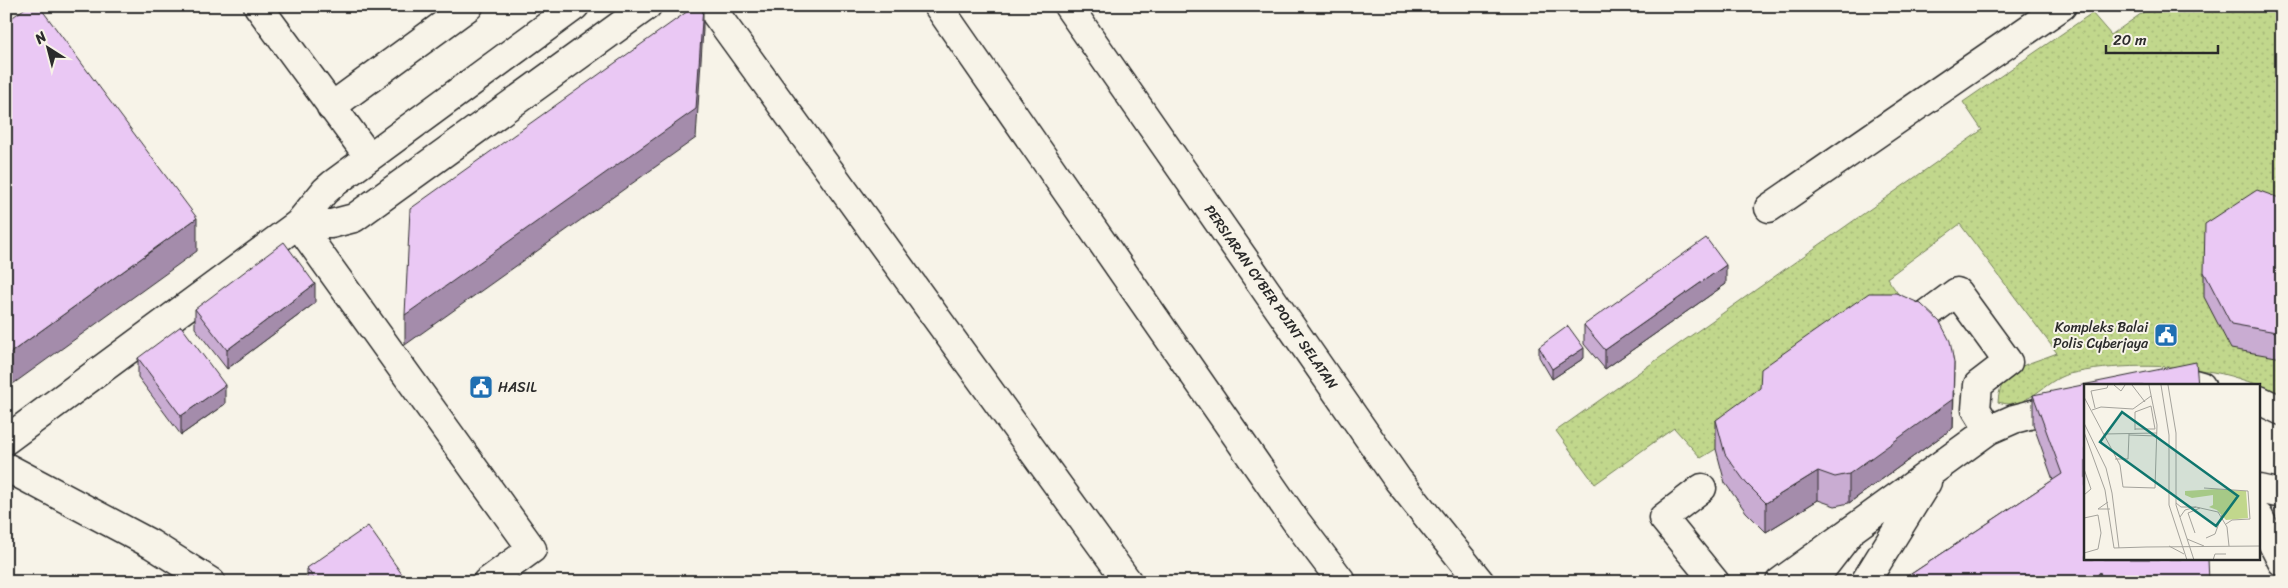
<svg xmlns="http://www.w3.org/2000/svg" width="2288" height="588" font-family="Sriracha,sans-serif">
  <defs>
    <pattern id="park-dots" width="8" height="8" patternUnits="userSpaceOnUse" patternTransform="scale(1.25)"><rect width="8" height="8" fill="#c1d78c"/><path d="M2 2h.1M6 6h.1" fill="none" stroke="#a6b979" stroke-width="1.8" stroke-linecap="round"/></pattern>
  </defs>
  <rect width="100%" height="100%" fill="#f7f3e8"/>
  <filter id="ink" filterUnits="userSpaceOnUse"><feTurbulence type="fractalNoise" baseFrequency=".02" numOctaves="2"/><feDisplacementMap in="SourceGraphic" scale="10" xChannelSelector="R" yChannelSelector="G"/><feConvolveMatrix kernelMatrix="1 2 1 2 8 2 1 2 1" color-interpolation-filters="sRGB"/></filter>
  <g filter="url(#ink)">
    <!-- park -->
    <path fill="url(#park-dots)" stroke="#76815c" d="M2152,6h130v387c-23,-7 -46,-17 -69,-21 -45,-8 -100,-8 -144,2 -25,6 -42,38 -71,28 2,-36 33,-38 59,-49l-97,-129 -73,54 19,27 -190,144 -15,9 -27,-30 -79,56 -39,-53 426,-301 -19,-28 129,-89 19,22z"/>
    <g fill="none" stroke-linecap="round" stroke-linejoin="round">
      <!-- minor casing -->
      <g stroke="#2b2b2b" stroke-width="31">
        <path id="minor" d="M258,6l111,151
          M710,6l418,576
          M331,107l138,-101
          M1769,208l293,-202
          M298,224l234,325 -45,33
          M298,224h33l23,-6 293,-212
          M1919,320l38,-28 51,70 -30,23 -2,24 13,21
          M2159,386l24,-5 18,5
          M2259,400l23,11
          M6,440l292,-216 27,-33 8,-7 242,-178
          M6,467l145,77 60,38
          M1702,488l-39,30 52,64
          M2259,489l23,5
          M2259,517l23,45
          M1853,529l136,-99 25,-11 72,-19
          M1780,582l73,-53 -41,53
          M1865,582l62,-100"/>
      </g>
      <!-- major casing -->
      <g stroke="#2b2b2b" stroke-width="31">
        <path id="major" d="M938,6l357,514 47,62
          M1068,6l330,474 82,102"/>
      </g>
      <!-- minor -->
      <use href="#minor" stroke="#f7f3e8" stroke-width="28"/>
      <!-- major -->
      <use href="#major" stroke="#f7f3e8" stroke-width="28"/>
    </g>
    <!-- wall -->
    <path fill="#c9acd2" stroke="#2b2b2b" d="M2282,6v35l-3,-4v-29z
      M2282,199v159l-51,-9 -27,-52v-25z
      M1726,284l-121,85 -21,-25v-19z
      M315,303l-88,66 -32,-41v-19z
      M1539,347l45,11 -32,21 -13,-22z
      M138,358l87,46 -44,31 -43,-58z
      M1954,393l-1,35 -104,75 -14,3 -17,-6 -52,32 -20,-20 -21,-29 -9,-34v-29z
      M2033,395l176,187h-310l154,-102 -20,-56z
      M307,568l97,14h-97z"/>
    <!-- shaded-wall -->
    <path fill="#a48cab" stroke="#2b2b2b" d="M703,6v24l-7,108 -291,207v-30z
      M197,218v33l-191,138v-33z
      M1726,265v19l-121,85v-19z
      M315,284v19l-88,66v-19z
      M1584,348v10l-32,21v-10z
      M1954,363l-1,65 -104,75v-29z
      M225,385v19l-44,31v-19z
      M1818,471v29l-52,32v-29z
      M2100,572v10h-8z
      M404,577v5h-6z"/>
    <!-- building -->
    <path fill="#eac8f4" stroke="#2b2b2b" d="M28,6h11l158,212 -191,138v-334z
      M695,6h8l-7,103 -291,206 5,-106z
      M2282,6v6l-3,-4z
      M2257,190l25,9v134l-51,-9 -27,-52 1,-48z
      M1706,238l20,27 -121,85 -21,-25z
      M284,242l31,42 -88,66 -32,-41z
      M1869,293h27l25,11 19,18 10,19 4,22 -1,36 -104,75 -14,3 -17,-6 -52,32 -20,-20 -21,-29 -9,-34 44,-32 1,-19z
      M181,326l44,59 -44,31 -43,-58z
      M1568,326l16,22 -32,21 -13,-22z
      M2196,362l2,24h-112v173h122l1,23h-106l-3,-10 -8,10h-193l163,-108 -29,-79z
      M368,526l36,51 -6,5h-82l-9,-14z"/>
  </g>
  <!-- icons -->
  <defs>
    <g id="civic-square" transform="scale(1.25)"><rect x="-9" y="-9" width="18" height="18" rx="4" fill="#1f6fb2" stroke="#f7f3e8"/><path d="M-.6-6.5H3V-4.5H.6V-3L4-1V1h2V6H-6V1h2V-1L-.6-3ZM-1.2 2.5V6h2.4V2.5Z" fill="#fff"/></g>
  </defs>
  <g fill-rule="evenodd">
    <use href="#civic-square" x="2166" y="335"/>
    <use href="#civic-square" x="481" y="387"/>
  </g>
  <g text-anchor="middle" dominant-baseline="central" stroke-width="4" stroke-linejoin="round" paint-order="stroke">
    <!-- street labels -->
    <g font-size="14" fill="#2b2b2b" stroke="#f7f3e8">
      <text transform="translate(1271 297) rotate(55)">PERSIARAN CYBER POINT SELATAN</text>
    </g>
    <!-- poi labels -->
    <g font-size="14" fill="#2b2b2b" stroke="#f7f3e8" text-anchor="end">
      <text x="2148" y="327">Kompleks Balai<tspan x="2148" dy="16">Polis Cyberjaya</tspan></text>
      <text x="498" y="387" text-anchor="start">HASIL</text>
    </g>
  </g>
  <!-- overview -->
  <g transform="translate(2084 384)">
    <rect width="176" height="176" fill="#f7f3e8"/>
    <path d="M133,105l29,2 2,27 -22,2 -9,-10 -8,-3 4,-2v-10l-21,3 -7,-3v-4z" fill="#c1d78c"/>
    <path fill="none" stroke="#a5a39c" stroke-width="1" d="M30,1l7,6 4,-6M48,1l13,17M77,1l8,50v70l18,55M84,1l8,48v72l18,55M0,13l36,68 3,22 32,1 2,-63 -8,-40M11,24l-4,-17 16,-3 1,-3M8,26l9,-3 32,2 18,-13M0,39l22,45 6,25 7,55M51,45h20l-4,-23M51,46v-18l16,-6M0,48l21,58 9,58 32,-1M20,50l53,-1M45,51l28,1M31,75h13l1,-25M0,85l7,20 -7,6M120,104l44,3 2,28 -18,1 -6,4M24,118l-10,7h12M92,119l5,4h15l-11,3 -5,7M112,123l22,5 9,15 2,19M0,134l14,-3 3,18 -3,16 -14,4M111,149l-7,-20 12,-5M122,154l9,-4 7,-19M103,155l17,7M85,162l15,8M62,163l115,-1M129,176l2,-6h11"/>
    <path fill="#0f766e" fill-opacity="0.15" stroke="#0f766e" stroke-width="2.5" d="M38,28l116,84 -22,30 -116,-84z"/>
    <rect width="176" height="176" fill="none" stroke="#2b2b2b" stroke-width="2.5"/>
  </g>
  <!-- margin -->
  <rect width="2288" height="588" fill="none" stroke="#f7f3e8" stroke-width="25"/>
  <rect x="12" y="12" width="2263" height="563" fill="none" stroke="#2b2b2b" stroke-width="2" filter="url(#ink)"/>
  <!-- north arrow -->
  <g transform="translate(48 48) rotate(324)" stroke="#f7f3e8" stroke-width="4" paint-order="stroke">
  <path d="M0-4L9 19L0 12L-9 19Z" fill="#2b2b2b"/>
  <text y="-8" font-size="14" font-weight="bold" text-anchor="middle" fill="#2b2b2b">N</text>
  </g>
  <!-- scale -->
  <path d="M2106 45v8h112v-8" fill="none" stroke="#2b2b2b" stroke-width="2.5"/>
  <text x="2113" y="45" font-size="15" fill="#2b2b2b" stroke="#f7f3e8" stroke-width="4" paint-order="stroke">20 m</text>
</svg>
